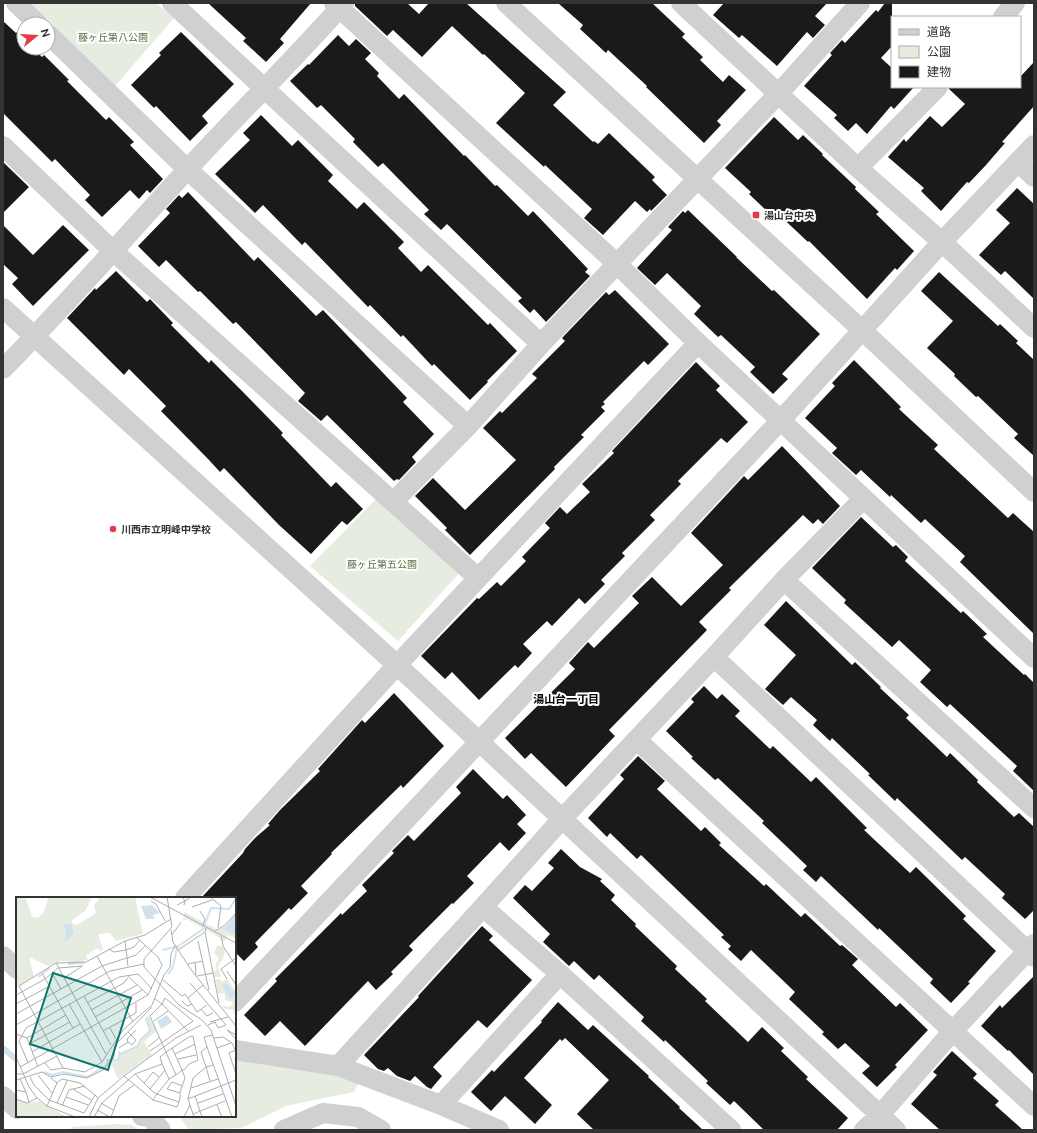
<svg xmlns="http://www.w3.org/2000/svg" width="1037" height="1133" font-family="Ubuntu,'Noto Sans JP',sans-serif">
  <rect width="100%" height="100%" fill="#fff"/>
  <!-- green -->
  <path fill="#e6ecdf" d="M31,3h125l18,15 -59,68z
    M380,495l81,76 -63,70 -88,-75z
    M235,1051l126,27 -7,14 -68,14 -45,22 -52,2 -10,-14h56z
    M117,1124l14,1 9,5h-71l3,-3z"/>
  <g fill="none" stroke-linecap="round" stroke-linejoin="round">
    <!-- stream -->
    <path stroke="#cfe2ee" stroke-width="6" d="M3,1048l14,12"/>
  </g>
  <!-- building -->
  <path fill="#1a1a1a" d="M208,3h103l-31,36 4,4 -18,19 -23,-21 3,-3z
    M355,3h52l12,11 10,-11h37l100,89 -13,13 40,37 1,-1 4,3 11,-11 46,44 -3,3 15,15 -16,16 -1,-2 -3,3 -12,-11 -32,34 -19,-17 8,-9 -47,-44 -1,2 -48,-44 29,-30 -41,-39 -1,1 -31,-29 -30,31 -29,-27 -6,6 -32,-30z
    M558,3h94l33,31 -3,3 21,20 -3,3 23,22 6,-7 17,15 -29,31 4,4 -17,18 -58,-56 1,-1 -39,-36 -2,3 -26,-24 3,-4z
    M724,3h103l-12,13 10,9 -12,13 -6,-6 -30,34 -35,-31 -3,3 -26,-23z
    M885,3h7v43l-11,12 11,10v19h22l-20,22 -3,-3 -24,28 -11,-11 -8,8 -14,-13 3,-3 -33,-29 28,-31 -2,-2 12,-13 3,3 31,-33 2,2z
    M3,21l13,12 7,-7 1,22h9l9,9 2,-2 25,25 -2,1 39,39 3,-3 25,25 -4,3 33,34 -13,14 -3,-3 -8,9 -9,-9 -28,27 -17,-17 5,-5 -35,-36 -3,3 -49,-49z
    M181,32l53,52 -32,32 6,7 -18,18 -34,-35 -2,2 -23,-23 30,-30 -2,-2z
    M338,35l11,11 7,-7 15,14 -6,6 14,14 -2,3 22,23 5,-5 60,62 1,-1 30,31 2,-1 31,31 5,-5 55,58 -3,3 5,4 -44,46 -12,-13 -4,4 -12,-12 4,-3 -75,-74 -6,6 -17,-16 5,-4 -46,-47 -5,4 -25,-25 2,-3 -34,-34 -4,3 -27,-27 18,-17 1,1z
    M1034,62v44l-32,36 3,1 -19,22 -17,18 -2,-1 -26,29 -20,-20 3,-3 -36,-31 16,-18 2,3 24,-26 12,11 23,-23 -16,-15v-2h71v-10z
    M261,115l31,31 6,-6 35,35 -5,6 29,28 7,-7 40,40 -6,6 23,24 7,-7 60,60 2,-2 27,28 -30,30 1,1 -18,18 -36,-36 -2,2 -29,-31 -2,2 -31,-32 -2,2 -63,-65 -3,3 -39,-40 -8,8 -40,-39 35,-34 -7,-7z
    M774,117l24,23 5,-5 20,19 -1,1 34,32 -1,2 24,23 -3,2 38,37 -17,19 -2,-2 -28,31 -58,-58 -1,1 -34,-32 -4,4 -21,-20 2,-2 -26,-24z
    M3,162l26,25 -26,26z
    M1017,188l17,16v95l-29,-28 -4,4 -22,-20 31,-32 -14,-13z
    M188,192l66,69 4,-4 58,59 7,-6 84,88 -4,4 31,32 -22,23 4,5 -17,18 -2,-1 -3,2 -67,-66 -6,6 -23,-20 7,-8 -69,-71 -3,2 -33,-33 -2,1 -32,-32 -7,7 -21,-21 32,-33 -4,-4 13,-14 3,3z
    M688,210l49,47h-1l36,34 2,-1 46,44 -38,40 6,5 -15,15 -23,-22 5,-5 -34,-32 -3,2 -24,-23 7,-8 -34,-33 -12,12 -18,-17 35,-38 -4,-3 15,-16 2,2z
    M3,225l30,30 30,-30 26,25 -56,56 -21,-22 6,-6 -15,-14z
    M116,271l31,31 3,-3 23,24 -2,2 38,38 2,-3 33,33 39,40 -2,2 50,52 5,-5 27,27 -16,16 -5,-4 -31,33 -32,-29 -55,-57 -4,4 -11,-12 -48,-49 5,-5 -37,-37 -5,6 -57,-57 28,-30 1,2z
    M939,272l59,54 2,-2 18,17 -2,2 18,17v96l-20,-18 4,-4 -40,-38 -2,1 -22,-21 1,-2 -28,-26 26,-27 -32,-30z
    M615,290l54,54 -21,21 -4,-4 -41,41 2,2 -4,3 4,4 -24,24 3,2 -30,30 1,2 -85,86 -25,-25 2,-2 -32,-32 18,-18 32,32 51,-50 -33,-32 17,-17 2,2 35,-35 -5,-4 33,-33 -3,-3 44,-46 3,3z
    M854,360l47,47 -2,2 39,36 -4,4 74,69 5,-5 21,19v102l-74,-72 5,-6 -40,-37 -4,4 -30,-28 -1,2 -29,-27 -5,5 -24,-22 5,-5 -32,-30 30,-32 -3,-3z
    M696,362l24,24 -4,4 32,32 -21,21 -6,-5 -43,43 3,3 -31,31 5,5 -33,33 3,3 -24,24 4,4 -20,20 -6,-6 -27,28 -5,-5 -24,23 9,9 -14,15 -3,-3 -36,35 -27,-28 -7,7 -24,-23 56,-58 2,1 18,-17 4,4 25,-25 -4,-4 28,-29 -5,-5 15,-16 7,7 23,-22 -8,-8 32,-31 -2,-2z
    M782,446l58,60 -17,18 -5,-5 -5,5 -10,-9 -74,73 2,2 -32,32 8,8 -98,100 6,6 -49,51 -35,-34 -6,6 -20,-21 70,-69 -6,-6 19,-21 6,6 45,-45 -7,-7 20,-19 29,29 42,-41 -32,-32 53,-57 4,4z
    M861,517l32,30 3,-2 12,12 -3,4 56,52 2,-2 24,23 -4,3 41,38 1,-1 9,9v108l-21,-20 4,-5 -67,-62 -3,3 -27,-25 11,-12 -32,-30 -7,7 -48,-44 2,-3 -34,-32z
    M786,601l66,64 3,-3 26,25 -1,1 29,27 -3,3 41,39 3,-4 28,27 -1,2 37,35 5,-4 15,14v83l-9,9 -23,-21 3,-4 -40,-37 -3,3 -65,-62 -2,3 -27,-26 2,-1 -38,-36 -2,3 -17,-16 4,-5 -26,-23 -8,8 -18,-16 31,-34 -32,-30z
    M704,686l13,13 5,-5 18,17 -5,5 35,33 3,-3 38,36 5,-5 51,51 -3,2 46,43 6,-6 50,49 -3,3 33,32 -28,31 2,1 -19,20 -21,-20 3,-4 -54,-51 -1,2 -57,-54 -5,6 -13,-12 4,-4 -45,-43 2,-2 -46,-43 -3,2 -24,-22 2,-1 -27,-26 28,-29 -3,-3z
    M394,693l50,53 -41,42 -2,-3 -70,68 1,1 -31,32 7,7 -17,17 -2,-2 -34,35 3,4 -14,14 -9,-9v-54h-34l42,-45 2,-4 10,-11 15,-13 -2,-1 12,-14 40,-39 -2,-2 44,-49 3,3z
    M638,756l27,25 -8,8 44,42 4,-4 16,16 -2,2 45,41 2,-2 35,33 4,-4 35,33 2,-1 16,14 -6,6 44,42 4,-4 28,27 -33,35 2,2 -20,20 -15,-14 8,-7 -25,-23 -7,6 -16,-15 2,-2 -35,-33 6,-7 -44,-42 -10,11 -13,-12 3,-3 -10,-9 3,-2 -83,-80 -4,4 -27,-26 -3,4 -19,-19 36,-39 -4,-4z
    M473,769l30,30 4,-4 19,20 -9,9 9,9 -17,18 -9,-9 -33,34 7,7 -21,21 -1,-1 -43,43 4,4 -22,22 2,2 -17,16 -8,-9 -63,65 -25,-25 -15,15 -21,-21 33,-34 -2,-2 66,-66 1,2 25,-24 -5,-6 32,-32 -2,-2 16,-16 6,6 47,-48 -5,-6z
    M561,849l19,18 22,12 -2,2 15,14 -4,5 25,24 -1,2 42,40 -2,3 32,30 -2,2 43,41 14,-15 22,21 -3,3 27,26 -2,2 42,39 -11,12h-73l-30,-29 -4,4 -24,-22 2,-2 -43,-41 -1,2 -23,-21 3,-4 -45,-42 -5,5 -20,-19 -5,5 -26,-24 7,-8 -37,-36 12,-13 7,6 22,-23 -6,-5z
    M482,926l11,10 -4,4 43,40 -45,48 -9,-8 -45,47 9,9 -11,13 -4,-2 -12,-11 -5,5 -13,-5 -9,-8 -4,3 -6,-2 -14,-14 55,-58 -1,-1z
    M1034,976v99l-25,-25 -1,1 -27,-25 19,-21 2,3z
    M558,1002l30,28 5,-5 56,51 -1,1 32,30 -1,1 24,22h-109l-17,-16 32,-34 -44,-42 -3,3 -2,-2 -36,39 28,27 -17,19 -30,-28 -14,15 -20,-19 21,-22 2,2 48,-50 -1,-1z
    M952,1051l25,23 -4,4 26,23 -4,4 28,25h-83l-29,-26 26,-29 -4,-3z"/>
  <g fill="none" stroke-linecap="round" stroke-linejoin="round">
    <!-- minor -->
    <path stroke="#d0d0d0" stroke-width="20" d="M16,3l22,21
      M172,3l369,341
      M334,3l283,261 81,79 336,315
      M506,3l356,327 172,162
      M681,3l177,165 84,74 92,86
      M1003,17l12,-14
      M48,34l139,135 281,257
      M3,146l109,104 366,328
      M1018,162l16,15
      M858,168l80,-81
      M3,308l394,357 499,465
      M3,369c63,-64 122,-132 183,-198 52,-57 107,-110 158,-168
      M394,501l74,-75 73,-82 237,-250 82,-91
      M784,580l250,228
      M714,657l320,300
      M637,740l397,366
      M185,898l212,-233 301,-322
      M483,907l77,67 171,156
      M3,956l14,13
      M235,1002l546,-582 161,-178 92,-97
      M235,1050l103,16 103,39 58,25
      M338,1066l145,-159 78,-87 153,-163 70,-77 79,-81
      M3,1096l14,13
      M441,1105l119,-131
      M142,1116l8,1 11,13
      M284,1130l39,-17 35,4 23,13
      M864,1130l16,-15 72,-83 82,-88"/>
  </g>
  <!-- markers -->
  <g fill="#e63946" stroke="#fff" stroke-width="1.5">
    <rect x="752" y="211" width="8" height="8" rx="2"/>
    <circle cx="113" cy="529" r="4"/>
  </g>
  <g text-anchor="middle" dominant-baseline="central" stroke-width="4" stroke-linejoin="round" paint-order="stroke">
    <!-- park labels -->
    <g font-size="10" fill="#56703f" stroke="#fff">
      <text x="113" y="37">藤ヶ丘第八公園</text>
      <text x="382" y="564">藤ヶ丘第五公園</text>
    </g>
    <!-- poi labels -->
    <g font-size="10" font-weight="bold" fill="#333" stroke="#fff" text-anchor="start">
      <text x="764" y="215">湯山台中央</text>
      <text x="121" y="529">川西市立明峰中学校</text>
    </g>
    <!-- neighbourhood labels -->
    <g font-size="11" font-weight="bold" fill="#000" stroke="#fff">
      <text x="566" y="699">湯山台一丁目</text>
    </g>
  </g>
  <!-- overview -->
  <g transform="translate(16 897)">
    <rect width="220" height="220" fill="#fff"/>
    <path d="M0,0h9l7,20 5,1 6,-4 6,-17h43l-7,14 -13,9v3l5,2 19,-12 -2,-7 6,-9h35l8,37 -27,7 -6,-8 -12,1 5,15 -3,2 -2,-3 -12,7 2,4 -9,3 -18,-1 -13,5 -19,-9 5,20 -18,10zM168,15l34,18 2,-2 16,7v4l-8,-4 -5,8 -1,-4 -36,-20 -3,2zM201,49h5l3,4 -2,9 -5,7 3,11h-7l-1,-4 4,-4 -2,-4 4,-7 -5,-5zM204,82l1,3 6,-3 9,13 -1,23 -2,-5 -10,-2 -1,-3 6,2 5,-2 -1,-3 -7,-2v-6l-7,-1 -3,-13zM132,118l9,15 -13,12 8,13 -34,24 -8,-18 8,-1v-12l3,5 17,-7 11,-16 -4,-10zM0,202l11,4 11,-2 26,14v2h-48z" fill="#e6ecdf"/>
    <path d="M136,8l8,8 -7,2 1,4h-8l-5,-13zM220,16v22l-16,-7 5,-1zM55,27l3,9 -9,9 1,-12 -3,-5zM211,86l9,12 -6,3 -6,-9 -1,-5zM151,118l5,7 -11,7 -4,-8z" fill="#cfe2ee"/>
    <path fill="none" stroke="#cfe2ee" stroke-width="2" d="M146,53l17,-4M52,67l17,-1M152,77l5,-7 4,-20 26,-18 8,-21 18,1 7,-11M22,80l12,-9M28,175l8,3 11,-3 24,5 20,-12 1,-5h10l2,-6 18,-8 2,-6 10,-9 -3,-14"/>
    <path fill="none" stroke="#adadad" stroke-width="1" d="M134,0l86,46M151,0l5,30 -28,32v8l35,38 23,15 9,10 25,76M166,0l3,4 6,-4M194,0l11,9 -3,22M135,4l5,3 9,17M161,8l8,-4 -1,4M176,10l20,-7M184,14l5,8 -2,6M155,22l-26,16 -20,6 -39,21 -30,1 -37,23 44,82 22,4 17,-10 21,-32 29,-25 12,-30 6,-8 1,-13 4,-8M190,31l-1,4 14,71M155,33l2,12 19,29 44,55M199,34l10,-6 11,-12M156,38l9,-13M205,39l2,10 13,20M109,44l3,25M182,44l11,49M92,52l6,3 12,-2 8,-3 6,-7M162,53l27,-18M81,59l36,66M40,66l50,91M179,66l1,12M172,67l15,-3M211,74l9,14M26,76l31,55M36,76l9,16M181,79l16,-3M48,81l17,-11M114,81l18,17M211,82l-6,-10 15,-11M147,83l19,16 3,-2 12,18 10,-7M174,86l36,42 -8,3 -3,-6 -7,3M0,98l29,-16 13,-11 25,-2M68,99l27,49M172,101l15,-13M166,104l5,5 5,-2M71,106l37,-20 6,-8M0,107l34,-18M53,107l33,58M185,112l6,7 6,-3M75,113l46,-25M0,117l86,-48 34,-11 9,-9M79,120l47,-27M138,124l14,-10M194,125l18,-5M0,128l94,-54 34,-7M94,131l6,11M87,134l33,-18v-10M0,137l11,4 11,29M220,138l-9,-5 9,9M11,141l39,-23M198,141l9,-1 9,6 3,7M112,145l-1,-3 9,-9M13,147l41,-22M132,150l12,-10M191,150l25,70M103,151l9,-6 4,3 4,-5 -8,-8M156,151l10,22 3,8 -5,14v6l-1,4 -2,5 -24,-7 4,-6 9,-11 3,-4 7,-4 6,-5h2l5,-6 9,-4 -5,-24 -4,1 -23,15 -6,5 2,7 -27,10 17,17 5,3 10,4 12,4M201,151l14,-5M220,153l-7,3 7,21M134,154l43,-30 -28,-23 -3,6 -7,-5M16,155l48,-28M159,157l20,-10M0,160l13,30 8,11 10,8 28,11M162,162l18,-4M12,166l-9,-22 7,-13 93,-51 19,-3 14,15M29,166l6,7 12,-2M146,167l7,15M4,170l128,-72 14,-30 -4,-8 -22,-20M0,177h7l34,-18M22,178l14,18M160,178l-26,-59 12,-12 26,27M108,179l29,24M14,180l4,8 15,15 35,13 11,-18 3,3M4,182l6,13M0,183l26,-8 9,5 13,-3 23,4 16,-8 11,-13 1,-12 37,-38M194,184l-4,-14 7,-2M41,186l5,-4 18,4 15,12M128,186l9,-11 6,5M175,191l27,-9M57,192l18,11M134,192l15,-19M0,193l10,2 3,11M164,196l-13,-4 5,-7 11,4M179,199l7,21M50,200l22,8M0,202l11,4 10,-5M172,202l48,-19M41,206l10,-22M85,206l12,7M182,206l25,-9M201,208l5,12M31,209l10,-23 -6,-5M46,209l7,-16 16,-4M81,213l13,7M177,217l32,-13M73,220l9,-19 26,-22 52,-38 25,-13M78,220l8,-14 33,-29M95,220l8,-21 15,-11M168,220l6,-12M178,220l-6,-18 5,-21 13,-11 -5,-15 6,-5 -3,-10 9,-2"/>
    <path fill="#0f766e" fill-opacity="0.15" stroke="#0f766e" stroke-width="2" d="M37,76l78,25 -23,72 -78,-26z"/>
    <rect width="220" height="220" fill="none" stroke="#333" stroke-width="2"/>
  </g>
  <!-- border -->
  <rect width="1037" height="1133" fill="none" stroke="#333333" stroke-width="8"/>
  <!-- legend -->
  <rect x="891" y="16" width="130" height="72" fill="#ffffff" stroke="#adadad"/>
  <rect x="899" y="29" width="20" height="6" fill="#d0d0d0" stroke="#adadad"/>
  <text x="927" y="36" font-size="12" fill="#333333">道路</text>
  <rect x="899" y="46" width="20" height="12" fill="#e6ecdf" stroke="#adadad"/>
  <text x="927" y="56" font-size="12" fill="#333333">公園</text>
  <rect x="899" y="66" width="20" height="12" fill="#1a1a1a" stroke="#adadad"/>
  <text x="927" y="76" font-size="12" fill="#333333">建物</text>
  <!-- north arrow -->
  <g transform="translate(36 36) rotate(72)"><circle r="19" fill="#ffffff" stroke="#adadad"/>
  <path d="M0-3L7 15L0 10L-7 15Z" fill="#e63946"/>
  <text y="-6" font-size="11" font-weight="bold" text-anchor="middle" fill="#333333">N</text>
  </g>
</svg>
